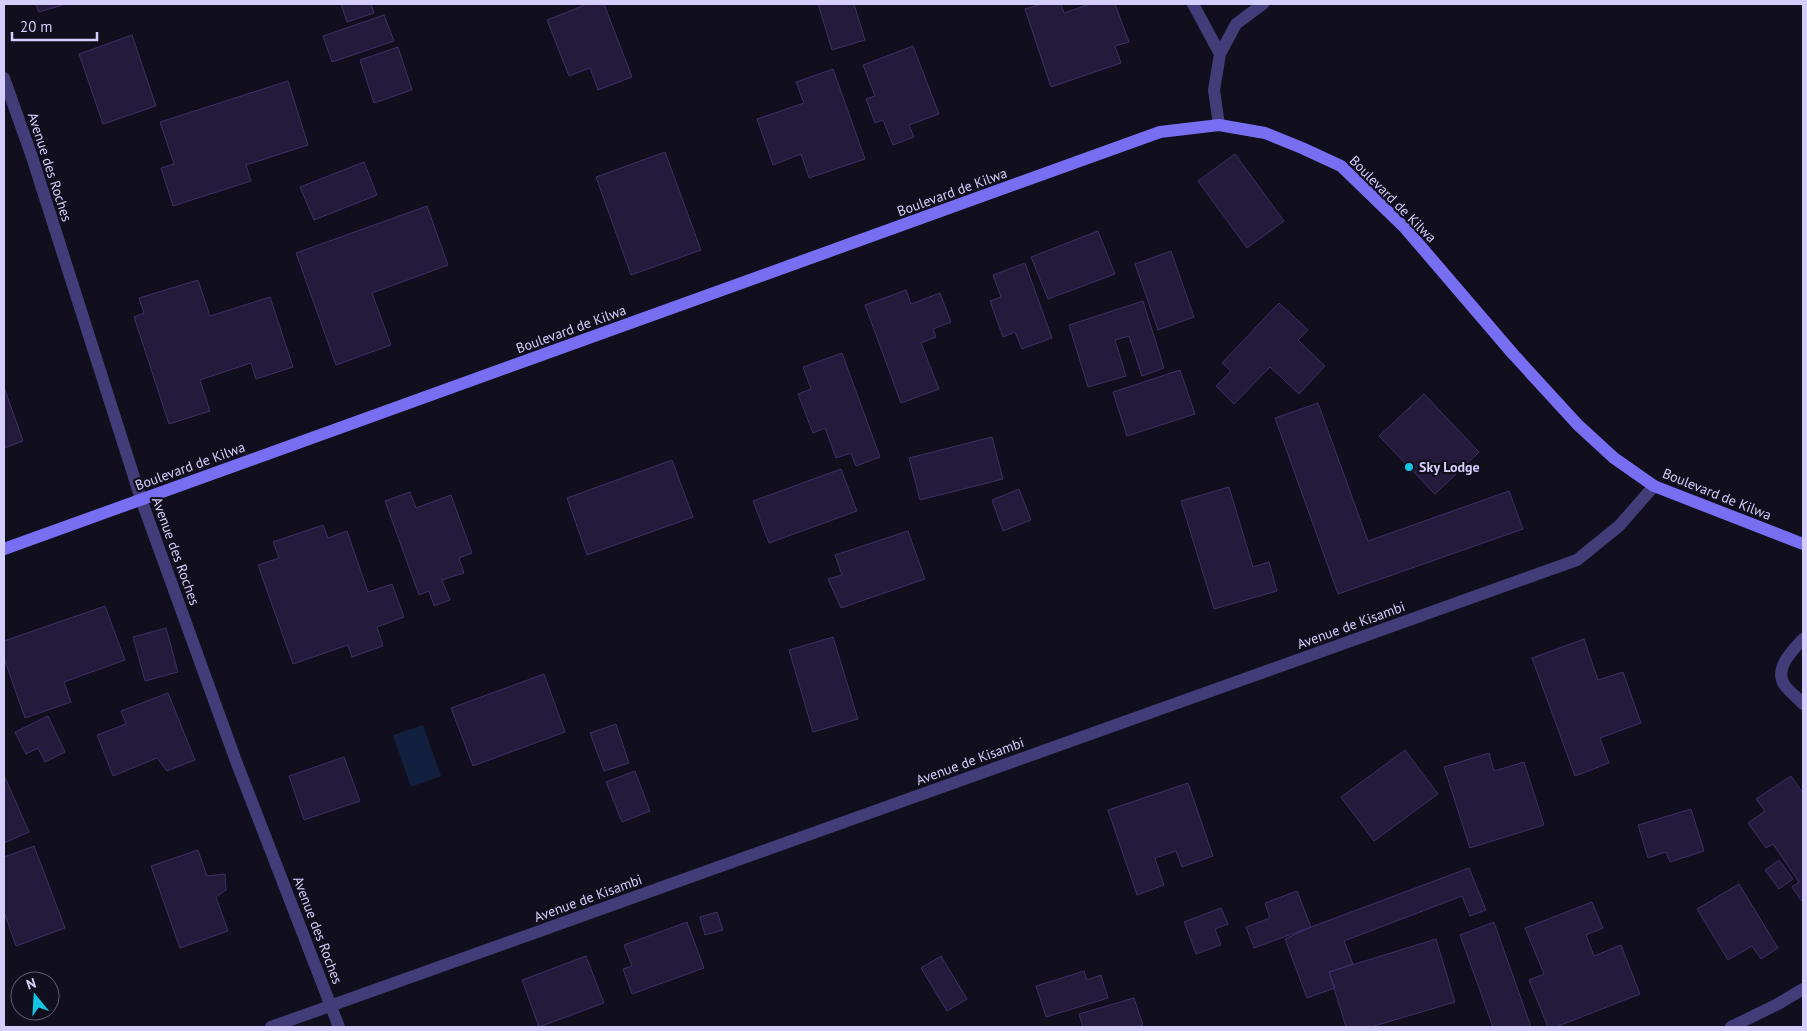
<svg xmlns="http://www.w3.org/2000/svg" width="1807" height="1031" font-family="'PT Sans',sans-serif">
  <rect width="100%" height="100%" fill="#110e1d"/>
  <!-- water -->
  <path fill="#11203e" d="M423,725l18,51 -30,11 -18,-52z"/>
  <!-- building -->
  <path fill="#241b3c" stroke="#3d2f66" d="M36,4h30l-27,8z
    M341,4h30l3,9 -27,9z
    M587,4h17l28,73 -34,13 -8,-22 -21,8 -22,-56z
    M818,4h36l11,36 -33,10z
    M1042,4h19l3,9 26,-9h25l14,38 -14,4 6,17 -70,24 -26,-78z
    M384,15l10,26 -62,21 -9,-26z
    M132,35l24,71 -53,18 -24,-70z
    M913,46l26,68 -30,11 5,12 -21,8 -10,-25 -8,3 -9,-24 9,-3 -12,-31z
    M398,47l14,43 -38,13 -14,-43z
    M833,69l32,90 -56,19 -8,-24 -28,11 -16,-46 47,-16 -8,-21z
    M288,81l20,64 -62,20 5,16 -78,25 -12,-38 13,-4 -14,-42z
    M665,152l36,98 -70,25 -35,-98z
    M1235,154l49,67 -37,27 -49,-67z
    M364,162l13,33 -63,25 -14,-33z
    M427,206l21,59 -76,28 19,52 -55,20 -40,-112z
    M1098,231l17,43 -67,25 -17,-42z
    M1171,251l23,66 -36,13 -23,-66z
    M1025,263l27,75 -30,11 -7,-17 -12,5 -13,-36 11,-4 -8,-22z
    M198,280l12,36 60,-19 23,70 -37,12 -5,-16 -51,17 10,31 -41,13 -35,-107 10,-4 -5,-15z
    M906,290l5,14 29,-11 11,29 -18,7 3,8 -15,6 18,46 -38,14 -36,-98z
    M1143,301l21,67 -22,8 -13,-40 -14,4 11,36 -38,11 -19,-62z
    M1279,303l29,27 -10,10 27,26 -26,28 -29,-27 -36,37 -18,-18 15,-15 -9,-8z
    M842,353l38,104 -24,9 -5,-13 -15,5 -11,-30 -12,5 -15,-39 13,-5 -8,-22z
    M1180,370l15,44 -68,22 -14,-44z
    M4,387l19,54 -19,7z
    M1424,394l55,58 -44,42 -56,-58z
    M1318,403l50,138 141,-50 14,38 -185,65 -63,-176z
    M992,437l11,42 -83,21 -11,-42z
    M672,460l21,57 -106,38 -20,-57z
    M841,469l16,42 -88,32 -16,-42z
    M1229,487l24,80 16,-5 8,29 -63,18 -33,-108z
    M1019,489l12,31 -28,11 -11,-31z
    M410,492l6,16 35,-13 21,58 -13,5 5,15 -22,7 8,20 -16,6 -5,-15 -10,4 -34,-94z
    M323,525l5,13 19,-7 21,61 24,-8 12,33 -27,10 6,19 -31,11 -4,-12 -55,19 -35,-99 21,-7 -6,-16z
    M908,531l17,48 -84,29 -13,-29 14,-4 -7,-20z
    M105,606l20,54 -61,22 7,20 -46,16 -21,-60v-17z
    M166,628l12,44 -33,9 -12,-44z
    M833,637l25,82 -45,13 -24,-82z
    M1584,639l14,41 25,-8 18,51 -41,15 9,25 -34,13 -43,-118z
    M544,674l21,58 -92,34 -22,-58z
    M168,693l27,67 -28,11 -10,-13 -44,18 -16,-41 29,-11 -5,-13z
    M48,716l17,36 -20,10 -7,-14 -12,6 -11,-22z
    M616,724l13,39 -25,8 -14,-38z
    M1405,750l33,44 -64,47 -33,-44z
    M1489,753l5,18 30,-9 20,63 -74,23 -26,-81z
    M344,757l16,44 -56,19 -15,-44z
    M635,771l15,40 -28,11 -16,-40z
    M4,775l25,57 -25,11z
    M1791,776l12,17v110l-11,-16 7,-5 -26,-38 -7,4 -18,-25 17,-12 -9,-12z
    M1188,783l25,73 -31,11 -6,-16 -21,7 9,27 -27,10 -29,-85z
    M1691,809l13,42 -34,11 -4,-10 -18,6 -10,-33z
    M34,846l31,82 -49,18 -12,-34v-55z
    M198,850l9,26 18,-2 1,16 -10,7 12,34 -48,17 -29,-82z
    M1779,860l14,19 -14,10 -14,-19z
    M1469,868l17,42 -16,6 -8,-20 -118,45 9,23 -24,8 6,16 -28,10 -22,-59 26,-12z
    M1739,884l39,64 -17,11 -9,-13 -24,14 -31,-51z
    M1297,891l14,36 -57,21 -8,-21 24,-9 -5,-15z
    M1592,902l11,26 -17,7 8,21 27,-11 19,49 -84,33h-8l-19,-47 15,-6 -19,-46z
    M1221,908l7,16 -13,5 6,16 -25,9 -12,-32z
    M717,912l6,18 -18,5 -5,-18z
    M687,922l17,46 -72,26 -9,-25 9,-3 -8,-21z
    M1494,922l37,105h-38l-33,-92z
    M1436,939l19,63 -84,25h-25l-17,-55z
    M586,956l18,47 -65,24 -17,-47z
    M941,956l26,43 -20,12 -26,-43z
    M1084,971l3,9 14,-5 7,23 -62,19 -10,-31z
    M1134,998l9,27 -8,2h-52l-4,-13z"/>
  <g fill="none" stroke-linecap="round" stroke-linejoin="round">
    <!-- street -->
    <path stroke="#423d78" stroke-width="12" d="M1193,4l27,50
      M4,78l28,79 109,342 95,262 103,266
      M1219,125l-5,-35 6,-36 16,-30 27,-20
      M1803,639c-11,12 -31,31 -17,48 5,6 12,11 17,17
      M271,1027l1306,-467 42,-34 35,-40
      M1731,1027l47,-23 25,-15"/>
    <!-- secondary -->
    <path stroke="#776ef2" stroke-width="12" d="M4,549l1156,-417 59,-7 46,8 37,15 39,18 64,62 108,126 65,71 36,33 40,28 149,58"/>
  </g>
  <!-- markers -->
  <circle fill="#14c2e1" stroke="#110e1d" stroke-width="2" cx="1409" cy="467" r="5"/>
  <g text-anchor="middle" dominant-baseline="central" stroke-width="4.5" stroke-linejoin="round" paint-order="stroke">
    <!-- street labels -->
    <g font-size="14" fill="#d5cefb" stroke="#110e1d">
      <text transform="translate(50 167) rotate(72)">Avenue des Roches</text>
      <text transform="translate(952 192) rotate(-20)">Boulevard de Kilwa</text>
      <text transform="translate(1393 199) rotate(45)">Boulevard de Kilwa</text>
      <text transform="translate(571 329) rotate(-20)">Boulevard de Kilwa</text>
      <text transform="translate(190 466) rotate(-20)">Boulevard de Kilwa</text>
      <text transform="translate(1717 494) rotate(22)">Boulevard de Kilwa</text>
      <text transform="translate(176 551) rotate(70)">Avenue des Roches</text>
      <text transform="translate(1351 625) rotate(-20)">Avenue de Kisambi</text>
      <text transform="translate(970 761) rotate(-20)">Avenue de Kisambi</text>
      <text transform="translate(588 898) rotate(-20)">Avenue de Kisambi</text>
      <text transform="translate(318 930) rotate(69)">Avenue des Roches</text>
    </g>
    <!-- poi labels -->
    <g font-size="14" font-weight="bold" fill="#d5cefb" stroke="#110e1d" text-anchor="start">
      <text x="1419" y="467">Sky Lodge</text>
    </g>
  </g>
  <!-- border -->
  <rect width="1807" height="1031" fill="none" stroke="#d5cefb" stroke-width="10"/>
  <!-- north arrow -->
  <g transform="translate(35 996) rotate(342)"><circle r="24" fill="#110e1d" stroke="#5f5b76"/>
  <path d="M0-4L9 19L0 12L-9 19Z" fill="#14c2e1"/>
  <text y="-8" font-size="14" font-weight="bold" text-anchor="middle" fill="#d5cefb">N</text>
  </g>
  <!-- scale -->
  <path d="M12 32v8h85v-8" fill="none" stroke="#d5cefb" stroke-width="2.5"/>
  <text x="20" y="32" font-size="15" fill="#d5cefb" stroke="#110e1d" stroke-width="4" paint-order="stroke">20 m</text>
</svg>
